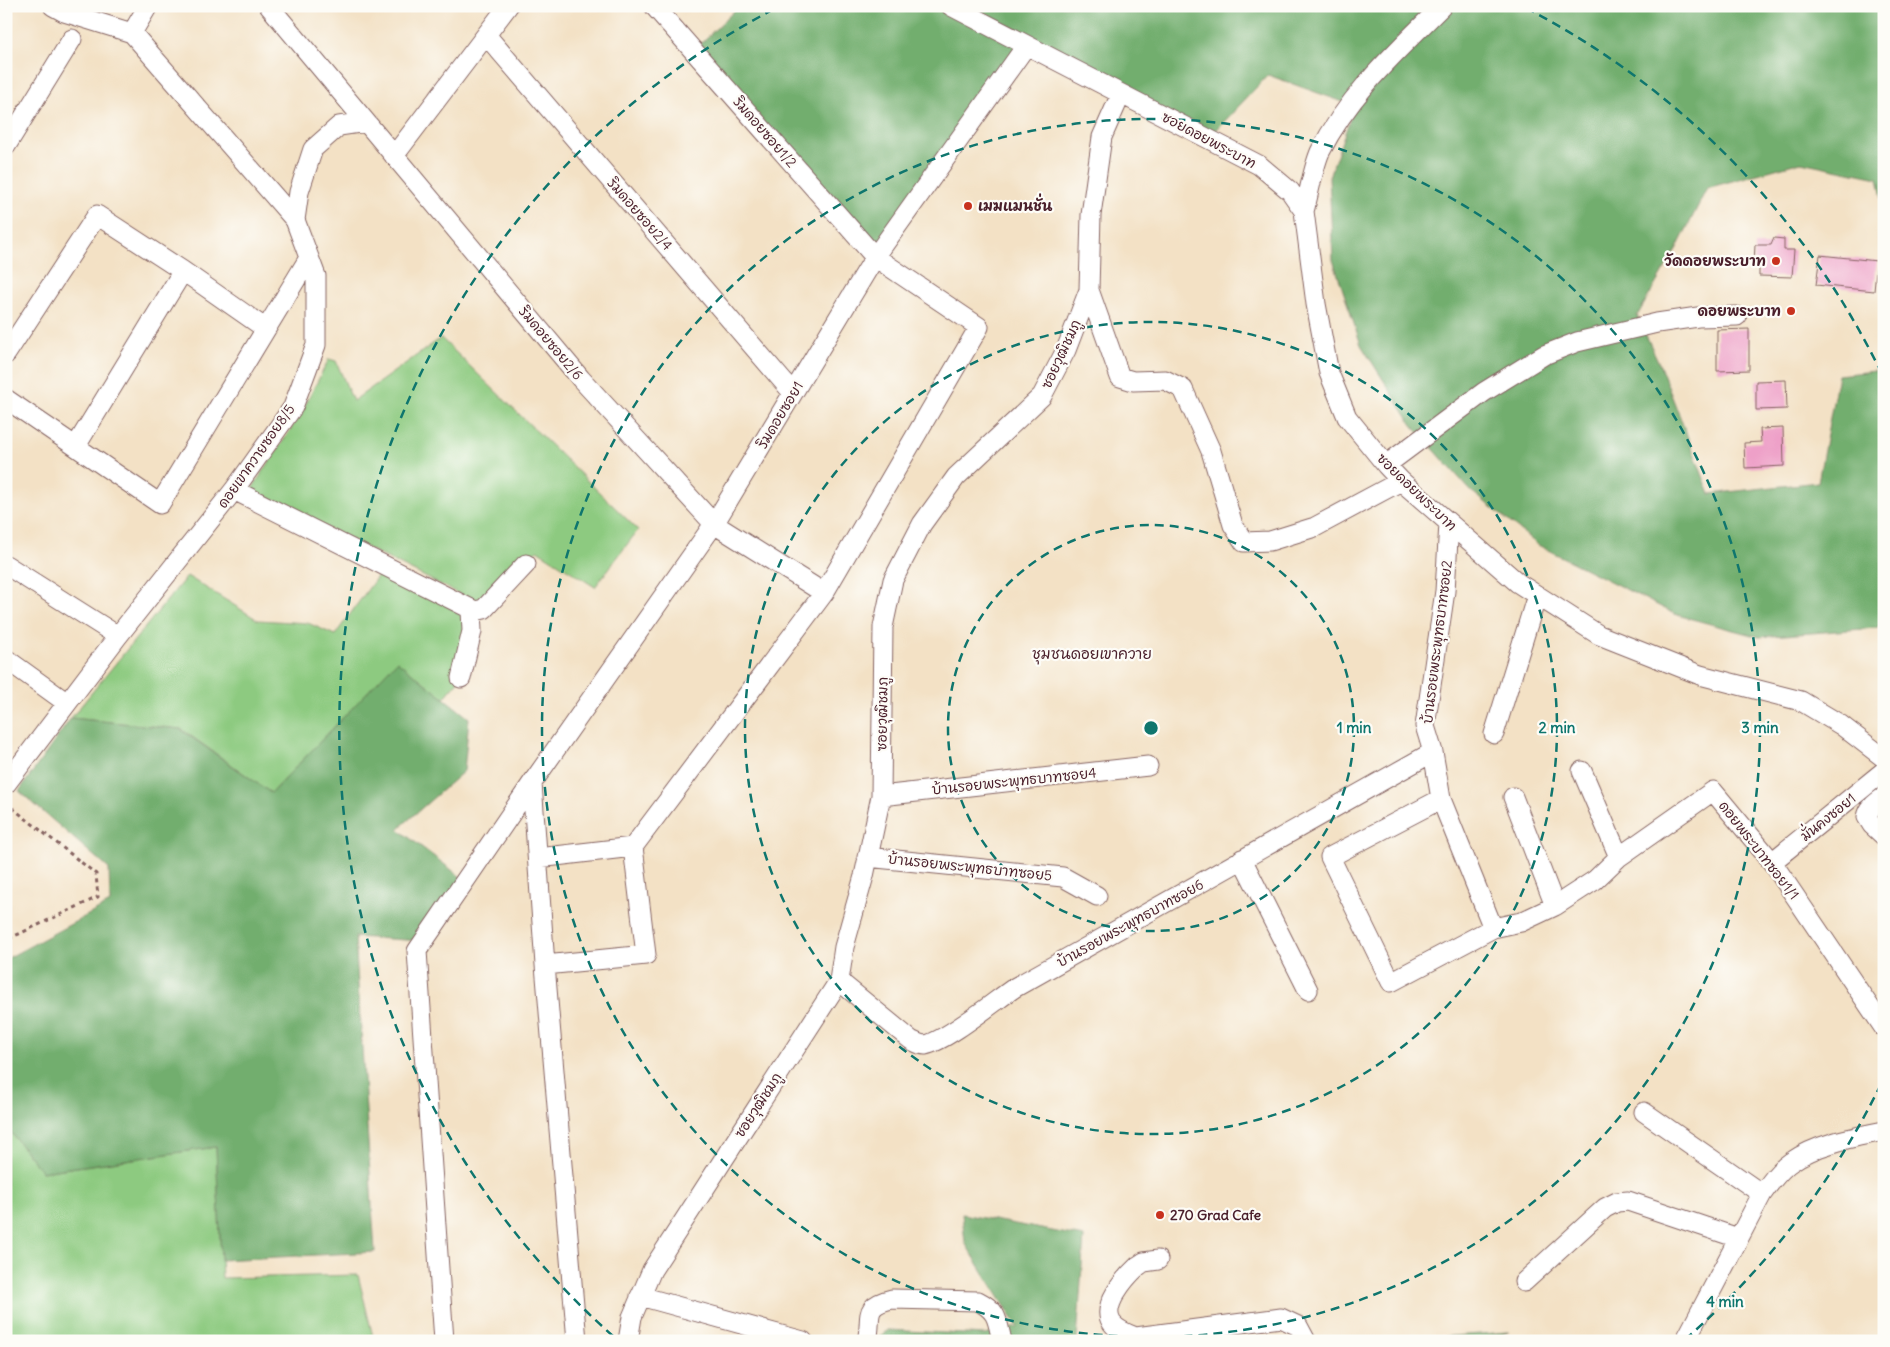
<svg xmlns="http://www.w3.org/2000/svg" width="1890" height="1347" font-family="Delius,'Playpen Sans Thai',sans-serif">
  <rect width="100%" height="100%" fill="#fdfcf7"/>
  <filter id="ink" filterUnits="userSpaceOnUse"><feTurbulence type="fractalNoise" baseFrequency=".02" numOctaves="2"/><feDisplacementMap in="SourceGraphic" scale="10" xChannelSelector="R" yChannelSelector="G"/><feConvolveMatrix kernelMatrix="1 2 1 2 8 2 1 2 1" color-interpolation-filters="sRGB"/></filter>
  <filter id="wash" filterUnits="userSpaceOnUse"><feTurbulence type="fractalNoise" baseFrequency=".0096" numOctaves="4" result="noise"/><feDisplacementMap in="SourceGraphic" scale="20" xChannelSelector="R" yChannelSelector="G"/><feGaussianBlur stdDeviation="1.12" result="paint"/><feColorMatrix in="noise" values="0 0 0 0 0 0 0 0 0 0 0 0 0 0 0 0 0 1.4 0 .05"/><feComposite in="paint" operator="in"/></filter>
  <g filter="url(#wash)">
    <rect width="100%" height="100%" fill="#f3e1c5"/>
    <!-- green -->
    <path fill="#8dca80" stroke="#6c7456" d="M441,338l197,192 -43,57 -58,-37 -56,55 -230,-115 49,-75 29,-56 7,2 17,40z
      M384,567l87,43 -10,68 -17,20 -47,-36 -126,131 -90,-64 -110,-11 116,-142 71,44 50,3 27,12z
      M6,1126l36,46 174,-25 6,131 136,-3 16,66h-368z"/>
    <!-- forest -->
    <path fill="#72ae6e" stroke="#5e664c" d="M739,6h1145v202l-6,-30 -77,-16 -94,26 -29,58 -41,70 21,45 52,133 108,-12 20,-107 46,-5v253l-8,5 -117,9 -82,-22 -139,-70 -68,-55 -58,-65 -51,-80 -28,-85 -4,-83 32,-89 -18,14 -75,-27 -60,64 -182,-93 -151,211 -182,-206z
      M397,661l72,57 -5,53 -66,58 67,51 -42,61 -68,-4 20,315 -154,8 -5,-113 -174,25 -36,-46v-167l104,-56 -1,-34 -90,-78 52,-73 109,11 91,64z
      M962,1214l122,23 -7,104h-204l15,-11 97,5 33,-8 -53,-84z
      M1509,1332l-21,9h-107z"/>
    <g id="blocks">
      <!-- building -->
      <path fill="#eea0c8" d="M1774,238l10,1v11h10l-2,27 -33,-1v-12h-5l1,-19h16z
        M1820,255l57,6 -3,30 -58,-6z
        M1749,329v41l-32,1v-41z
        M1786,380l1,29 -31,1v-29z
        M1783,428l1,38 -39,2 -1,-25 17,-1 -1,-13z"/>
    </g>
  </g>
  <g filter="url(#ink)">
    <use href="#blocks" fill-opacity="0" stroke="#856361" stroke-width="1"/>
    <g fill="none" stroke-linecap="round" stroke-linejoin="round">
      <!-- minor casing -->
      <g stroke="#856361" stroke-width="21">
        <path id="minor" d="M53,6l11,6 68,21
          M269,6l97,116
          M951,6l308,159 31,26 14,20 12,93 13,69 18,44 39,48 15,16 117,102 81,52 101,40 101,26 40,24 43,33
          M132,33l16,-27
          M486,35l307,358
          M6,146l66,-107
          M394,156l114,-150
          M1304,211c5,-17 9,-43 16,-59 29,-58 77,-101 122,-146
          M295,220l4,-28 14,-43 26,-23 27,-4 215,257 133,145 110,69
          M1089,290l31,87 13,4 32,-1 18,9 28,62 22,74 11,17 26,-1 45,-14 86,-46
          M6,354l91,-139 86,56 83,58
          M6,399l154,105 149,-246
          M76,446l107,-175
          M1386,465l98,-73 60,-37 33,-13 80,-19 41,-6 39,-1
          M234,490l241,121 9,-2 42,-45
          M1449,523l-4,68 -20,135 8,26 8,47 52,129
          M6,565l112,71
          M6,659l61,44
          M461,678l11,-47 -1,-21
          M1494,734l43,-139
          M1582,771l37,86
          M532,783l13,182 32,376
          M6,784l112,-148 116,-146 59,-83 23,-62v-69l-21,-56 -163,-187
          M881,796l267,-30
          M1513,797l42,109
          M1884,797c-8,6 -15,10 -17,20l5,8 12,11
          M1441,799l-111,58 61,125 102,-54 28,-6 34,-16 40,-26 24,-23 94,-66 59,71 112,166
          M867,857l196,20 34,19
          M538,858l95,-11
          M1242,859l66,131
          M1772,862l112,-91
          M545,965l101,-10 -13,-108 191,-254 155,-266 -104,-70 -221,-251
          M839,981l72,59c4,2 9,5 14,5 20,-3 70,-44 89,-57l419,-236
          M1644,1112l118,82
          M1158,1260l-14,2 -6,4c-12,11 -38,40 -26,57 6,8 16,11 24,14l145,-19 17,8 8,15
          M1524,1282l81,-74 12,-6 11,-1 110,37
          M640,1296l163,45
          M444,1341l-27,-390 115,-168 182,-259 161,-267 151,-211
          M628,1341l4,-24 20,-47 187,-289 5,-34 20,-71 17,-80 2,-169 10,-47 29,-56 34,-47 86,-81 24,-46 23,-60 2,-75 11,-78 19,-43
          M867,1341c6,-24 -6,-35 25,-42l86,2c20,10 19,19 24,40
          M1685,1341l77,-147c8,-11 17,-24 29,-32 25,-18 63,-25 93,-31"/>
      </g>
      <!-- path -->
      <path stroke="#856361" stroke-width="3" stroke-dasharray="4 4" stroke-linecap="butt" d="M6,803l90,71 2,23 -92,43"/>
      <!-- minor -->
      <use href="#minor" stroke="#fff" stroke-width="19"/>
    </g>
  </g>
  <!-- distance rings -->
  <g fill="none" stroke="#0f766e" stroke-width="2.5" stroke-dasharray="9 6">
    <circle cx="1151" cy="728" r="203"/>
    <circle cx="1151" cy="728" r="406"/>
    <circle cx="1151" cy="728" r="609"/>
    <path d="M1881 1084A812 812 0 0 1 1689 1336M613 1336A812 812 0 0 1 776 8M1526 8A812 812 0 0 1 1881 372"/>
  </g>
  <!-- markers -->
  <g fill="#c8321e" stroke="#fdfcf7" stroke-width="2">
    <circle cx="968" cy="206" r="5"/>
    <circle cx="1776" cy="261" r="5"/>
    <circle cx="1791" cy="311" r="5"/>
    <circle cx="1160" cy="1215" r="5"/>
  </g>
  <g text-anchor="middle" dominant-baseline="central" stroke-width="4.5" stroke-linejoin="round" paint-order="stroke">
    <!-- street labels -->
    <g font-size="14" fill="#4a1f2b" stroke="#fdfcf7">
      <text transform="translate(765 132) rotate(49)">ริมดอยซอย1/2</text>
      <text transform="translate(1209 140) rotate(28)">ซอยดอยพระบาท</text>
      <text transform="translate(640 214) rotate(49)">ริมดอยซอย2/4</text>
      <text transform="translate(551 343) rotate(50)">ริมดอยซอย2/6</text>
      <text transform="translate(1061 354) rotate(-65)">ซอยวุฒิชมภู</text>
      <text transform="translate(780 415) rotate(-59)">ริมดอยซอย1</text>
      <text transform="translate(256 456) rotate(-55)">ดอยเขาควายซอย8/5</text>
      <text transform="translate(1417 492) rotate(44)">ซอยดอยพระบาท</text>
      <text transform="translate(1437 642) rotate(-83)">บ้านรอยพระพุทธบาทซอย2</text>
      <text transform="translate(882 714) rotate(-89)">ซอยวุฒิชมภู</text>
      <text transform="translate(1014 781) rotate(-6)">บ้านรอยพระพุทธบาทซอย4</text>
      <text transform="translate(1828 817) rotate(-39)">มั่นคงซอย1</text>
      <text transform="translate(1759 850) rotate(52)">ดอยพระบาทซอย1/1</text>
      <text transform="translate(970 867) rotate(6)">บ้านรอยพระพุทธบาทซอย5</text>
      <text transform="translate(1130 923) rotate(-29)">บ้านรอยพระพุทธบาทซอย6</text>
      <text transform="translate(758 1105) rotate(-57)">ซอยวุฒิชมภู</text>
    </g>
    <!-- poi labels -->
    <g font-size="14" font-weight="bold" fill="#4a1f2b" stroke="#fdfcf7" text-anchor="start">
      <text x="978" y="206">เมฆแมนชั่น</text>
      <text x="1766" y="261" text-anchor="end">วัดดอยพระบาท</text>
      <text x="1781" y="311" text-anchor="end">ดอยพระบาท</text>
      <text x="1170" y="1215">270 Grad Cafe</text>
    </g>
    <!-- neighbourhood labels -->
    <g font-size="15" fill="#4a1f2b" stroke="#fdfcf7">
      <text x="1092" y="653">ชุมชนดอยเขาควาย</text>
    </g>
  </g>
  <circle cx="1151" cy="728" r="8" fill="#0f766e" stroke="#fdfcf7" stroke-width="2.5"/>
  <g font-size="15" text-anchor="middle" font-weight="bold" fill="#0f766e" stroke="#fdfcf7" stroke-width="4.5" stroke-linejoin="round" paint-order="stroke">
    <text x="1354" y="733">1 min</text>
    <text x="1557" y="733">2 min</text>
    <text x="1760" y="733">3 min</text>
    <text x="1725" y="1307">4 min</text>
  </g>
  <!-- margin -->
  <rect width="1890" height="1347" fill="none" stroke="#fdfcf7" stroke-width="25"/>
</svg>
